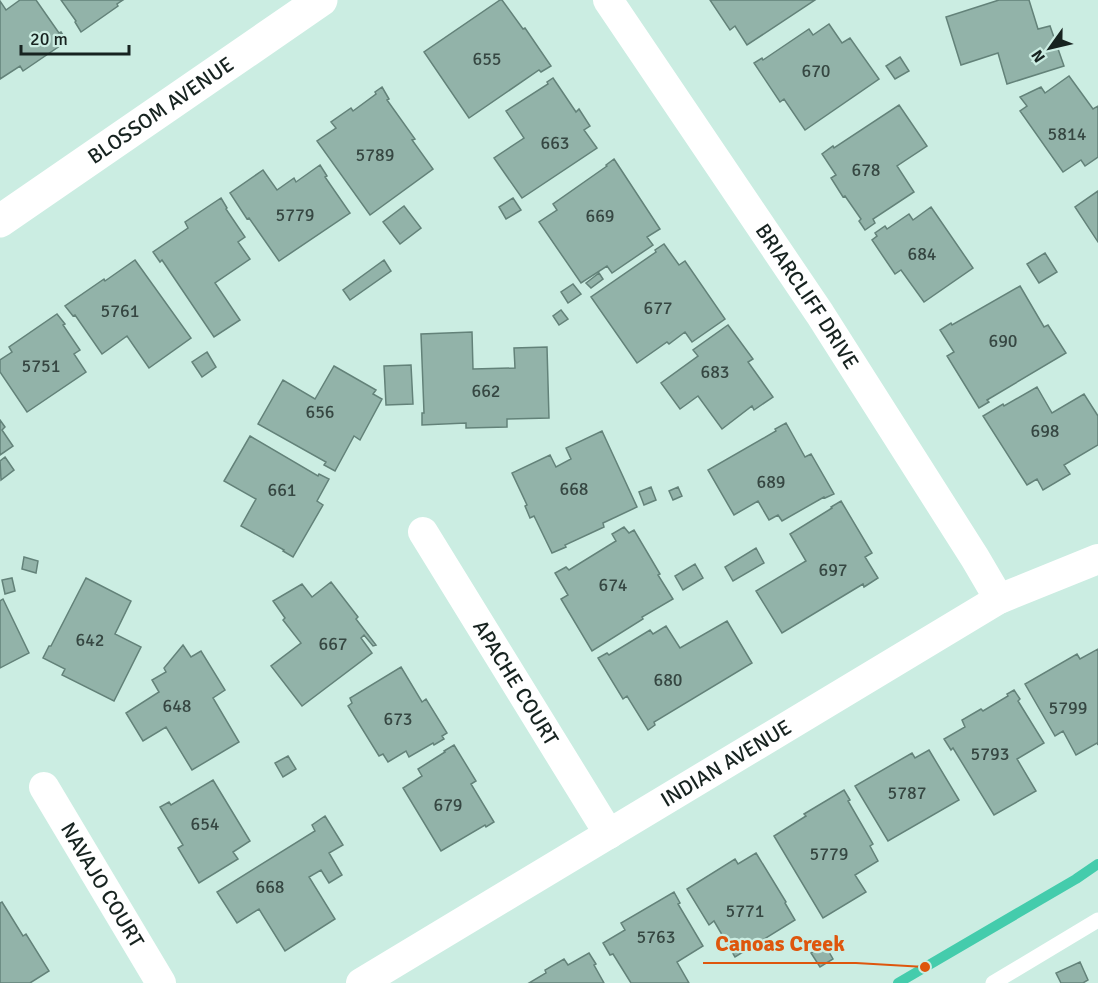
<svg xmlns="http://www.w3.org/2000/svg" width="1098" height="983" font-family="Signika,sans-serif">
  <rect width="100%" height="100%" fill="#cbede2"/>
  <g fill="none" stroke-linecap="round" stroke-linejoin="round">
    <!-- stream -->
    <path stroke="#44ccac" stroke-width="10" d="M898,983l178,-104 22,-15"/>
  </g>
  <!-- building -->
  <path fill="#92b3a9" stroke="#638279" stroke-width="1.5" d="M20,0h16l23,33 2,-1 6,9 -44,30 -3,-5 -20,13v-78l6,9z
    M61,0h62l-6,4 1,2 -37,26 -6,-10 1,-1z
    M500,0h2l21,29 2,-1 26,38 -10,6 -2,-2 -70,48 -45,-66z
    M710,0h105l-68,45 -12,-19 -5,4z
    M999,0h30l9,29 12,-3 14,40 -57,18 -9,-31 -37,12 -15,-48z
    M829,24l13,19 8,-5 29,41 -74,51 -21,-31 -4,3 -26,-39 8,-5 1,2 46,-31 4,6z
    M900,57l9,14 -14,8 -9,-13z
    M1069,76l24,33 5,-3v51l-13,9 -4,-6 -18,12 -43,-61 7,-5 -7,-9 21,-10 4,6z
    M553,78l23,34 3,-3 11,17 -6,4 13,18 -75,50 -28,-40 30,-20 -18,-27 42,-27 -1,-2z
    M382,87l7,12 -2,1 28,39 -3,1 21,29 -63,46 -53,-74 19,-13 -5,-6 20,-14 2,3 23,-17 -1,-2z
    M899,105l28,41 -30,20 17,26 -41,27 2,4 -10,7 -6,-9 2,-2 -16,-23 -2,1 -12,-19 5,-3 -14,-21 11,-8 1,2z
    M614,159l46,70 -13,8 6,8 -41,28 -5,-7 -26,17 -42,-61 18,-12 -4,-6 54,-38 -1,-1z
    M320,165l7,11 -2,1 25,36 -71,48 -30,-43 -2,1 -17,-26 33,-23 14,20 17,-12 2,4z
    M1098,191v51l-23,-35z
    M221,198l6,10 -1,1 19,28 -7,5 12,17 -35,24 25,37 -26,17 -52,-77 -2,2 -7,-10 35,-24 -3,-6z
    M513,198l8,12 -15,9 -7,-12z
    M404,206l17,22 -21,16 -17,-22z
    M931,207l42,61 -49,34 -23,-32 -6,4 -23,-34 5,-4 -2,-3 10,-7 2,3 22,-15 4,6z
    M664,244l15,21 6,-4 40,58 -33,23 -7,-10 -16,12 -2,-2 -30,21 -46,-66 65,-45 -1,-2z
    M1045,253l12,19 -18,11 -12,-19z
    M135,260l56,78 -42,30 -22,-32 -25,18 -27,-39 -2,1 -8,-10 39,-27 1,2z
    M384,260l7,11 -41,29 -7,-10z
    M599,273l4,6 -12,9 -5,-5z
    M573,284l8,10 -13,9 -7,-11z
    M1020,286l24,41 4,-2 18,28 -79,47 2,2 -10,6 -32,-52 7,-4 -14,-22 11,-7 1,2z
    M561,310l7,9 -9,6 -6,-9z
    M57,314l8,10 -2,1 17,25 -6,4 12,18 -59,40 -27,-40v-12l12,-8 -3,-5z
    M728,325l25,34 -5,3 25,35 -19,13 -2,-4 -30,23 -24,-33 -18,13 -19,-26 37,-27 -5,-6z
    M472,332l1,37 42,-1 -1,-20 33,-1 2,71 -42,1v8l-41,1v-5l-44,2v-12h2l-3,-79z
    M207,352l9,15 -14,10 -10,-15z
    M411,365l2,39 -27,1 -2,-39z
    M334,366l42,24 -3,4 9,5 -22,41 -6,-4 -19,35 -11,-6 2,-3 -68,-38 25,-44 32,19z
    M1037,387l15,26 32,-19 14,22v29l-34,20 6,9 -27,16 -6,-11 -10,6 -44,-69 20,-12 1,2z
    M0,420l5,7 -3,3 11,16 -13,9z
    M786,423l19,34 6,-3 23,40 -9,4 -1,-1 -42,24 -4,-6 -9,5 -11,-19 -24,14 -26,-45 68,-39 -1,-2z
    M602,431l35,76 -34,16 1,4 -39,18 1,2 -14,6 -18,-37 -4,2 -5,-12 2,-1 -15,-32 38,-18 6,12 15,-8 -5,-11z
    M250,436l68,40 1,-2 10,5 -12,22 6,4 -30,52 -10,-6 1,-1 -43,-24 15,-27 -32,-18z
    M5,457l9,13 -13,10 -1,-19z
    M651,487l5,13 -12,5 -5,-13z
    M678,487l4,9 -9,4 -4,-9z
    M841,501l31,52 -7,4 13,21 -14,9 -1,-3 -81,49 -26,-42 50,-30 -16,-27 42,-26 -1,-1z
    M624,527l5,6 5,-3 26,44 -2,1 15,24 -31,18 1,2 -51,32 -31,-52 7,-4 -13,-22 11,-6 3,3 47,-29 -4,-7z
    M756,548l8,15 -31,18 -8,-14z
    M24,557l14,4 -2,12 -14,-4z
    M695,564l8,14 -20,12 -8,-14z
    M12,578l3,13 -10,3 -3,-14z
    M86,578l45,23 -16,33 26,13 -27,54 -52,-26 3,-6 -22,-11 6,-12h2z
    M331,582l27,35 -2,2 20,26 -3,1 -9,-11 -3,3 11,15 -70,53 -31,-40 30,-23 -18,-23 2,-2 -12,-17 29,-17 10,13z
    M3,599l26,54 -29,15v-67z
    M727,621l25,42 -98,59 1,3 -7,5 -21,-34 -4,3 -25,-41 9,-5 2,2 41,-25 3,4 13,-8 14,22z
    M183,645l8,12 10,-6 24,39 -12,8 26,44 -47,28 -26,-43 -23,14 -17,-28 33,-21 -7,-12 14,-8 -2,-4z
    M1098,649v96l-1,-2 -21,12 -13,-24 -8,5 -30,-52 52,-30 3,5z
    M401,667l21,35 4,-3 21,34 -5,3 2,3 -10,6 -1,-2 -24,14 -3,-6 -18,11 -5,-8 -4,2 -31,-50 4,-3 -2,-5z
    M1014,690l6,9 -2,2 26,42 -27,16 19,32 -42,24 -41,-67 -2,2 -7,-11 21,-12 -3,-7 19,-11 2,2 25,-15 -1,-2z
    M454,745l22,36 -5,3 23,38 -8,5 -1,-2 -44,26 -38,-63 19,-12 -4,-7 27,-17 -1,-1z
    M929,750l30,50 -71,41 -33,-55 57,-33 3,5z
    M288,756l8,13 -13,8 -8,-14z
    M213,780l37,61 -17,11 5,7 -39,24 -21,-35 5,-3 -23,-38 9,-5 2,3z
    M844,790l6,10 -2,1 25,43 -3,2 8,15 -23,14 11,17 -43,26 -49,-82 32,-20 -2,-2z
    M325,816l18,29 -14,8 13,22 -13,8 -8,-13 -12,7 26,42 -50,32 -26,-42 -22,14 -20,-31 98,-61 -3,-6z
    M756,853l30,49 -1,1 10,17 -60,37 -21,-36 -5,4 -22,-36 48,-30 3,5z
    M674,892l6,11 -2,1 25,42 -26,16 12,21h-58l-18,-29 -3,1 -7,-12 22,-13 -4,-7z
    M2,902l21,34 3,-2 23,37 -19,12h-30v-80z
    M825,945l8,14 -13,8 -9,-14z
    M589,953l7,11 -2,1 10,18h-75l17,-10 -1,-3 19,-11 4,6z
    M1080,962l8,18 -5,3h-22l-5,-10z"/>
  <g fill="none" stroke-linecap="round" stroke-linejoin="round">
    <!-- lane -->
    <path stroke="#fff" stroke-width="15" d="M993,983l105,-63"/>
    <!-- street -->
    <g stroke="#fff" stroke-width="30">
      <path id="s1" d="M608,0l212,314 155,244 24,41"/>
      <path id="s2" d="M423,532l186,302"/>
      <path id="s3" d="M44,787l117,196"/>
      <path id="s4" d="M361,983l638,-384 99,-40"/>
    </g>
    <!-- secondary -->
    <path stroke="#fff" stroke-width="33" id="s5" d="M0,221l321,-221"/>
  </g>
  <g text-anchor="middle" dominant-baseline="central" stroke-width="4.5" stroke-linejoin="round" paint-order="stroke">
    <!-- number labels -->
    <g font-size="18" fill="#364742">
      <text x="487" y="59">655</text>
      <text x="816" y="71">670</text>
      <text x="1067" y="134">5814</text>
      <text x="555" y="143">663</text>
      <text x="375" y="155">5789</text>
      <text x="866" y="170">678</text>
      <text x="295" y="215">5779</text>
      <text x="600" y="216">669</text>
      <text x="922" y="254">684</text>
      <text x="658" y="308">677</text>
      <text x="120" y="311">5761</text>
      <text x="1003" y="341">690</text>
      <text x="41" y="366">5751</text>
      <text x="715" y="372">683</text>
      <text x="486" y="391">662</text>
      <text x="320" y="412">656</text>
      <text x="1045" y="431">698</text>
      <text x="771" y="482">689</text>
      <text x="574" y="489">668</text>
      <text x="282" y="490">661</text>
      <text x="833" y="570">697</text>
      <text x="613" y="585">674</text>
      <text x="90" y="640">642</text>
      <text x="333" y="644">667</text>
      <text x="668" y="680">680</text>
      <text x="177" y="706">648</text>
      <text x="1068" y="708">5799</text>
      <text x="398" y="719">673</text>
      <text x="990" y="754">5793</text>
      <text x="907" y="793">5787</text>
      <text x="448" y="805">679</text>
      <text x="205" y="824">654</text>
      <text x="829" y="854">5779</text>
      <text x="270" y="887">668</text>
      <text x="745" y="911">5771</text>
      <text x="656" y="937">5763</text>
    </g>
    <!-- street labels -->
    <g font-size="21" fill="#172320" stroke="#cbede2">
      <text stroke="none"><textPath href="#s5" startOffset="195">BLOSSOM AVENUE</textPath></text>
      <text stroke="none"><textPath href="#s1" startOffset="357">BRIARCLIFF DRIVE</textPath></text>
      <text stroke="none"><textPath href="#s2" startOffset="177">APACHE COURT</textPath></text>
      <text stroke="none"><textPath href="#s4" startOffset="426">INDIAN AVENUE</textPath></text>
      <text stroke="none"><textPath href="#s3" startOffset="114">NAVAJO COURT</textPath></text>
    </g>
  </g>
  <!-- callouts -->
  <path fill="none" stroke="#de560d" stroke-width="2" d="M925 967L856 963H703"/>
  <circle fill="#de560d" stroke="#cbede2" stroke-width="2" cx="925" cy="967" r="6"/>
  <g font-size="22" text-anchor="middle" font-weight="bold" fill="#de560d" stroke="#cbede2" stroke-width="4.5" stroke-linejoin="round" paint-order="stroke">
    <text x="780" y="951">Canoas Creek</text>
  </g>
  <!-- north arrow -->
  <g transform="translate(1050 48) rotate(236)" stroke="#cbede2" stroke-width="4.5" paint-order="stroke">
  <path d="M0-4.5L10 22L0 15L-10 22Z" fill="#172320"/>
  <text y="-9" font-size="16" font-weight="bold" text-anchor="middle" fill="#172320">N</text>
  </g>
  <!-- scale -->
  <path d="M21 45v9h108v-9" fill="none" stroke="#172320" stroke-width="3"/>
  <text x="30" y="45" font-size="18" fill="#172320" stroke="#cbede2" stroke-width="4.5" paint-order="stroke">20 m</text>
</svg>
